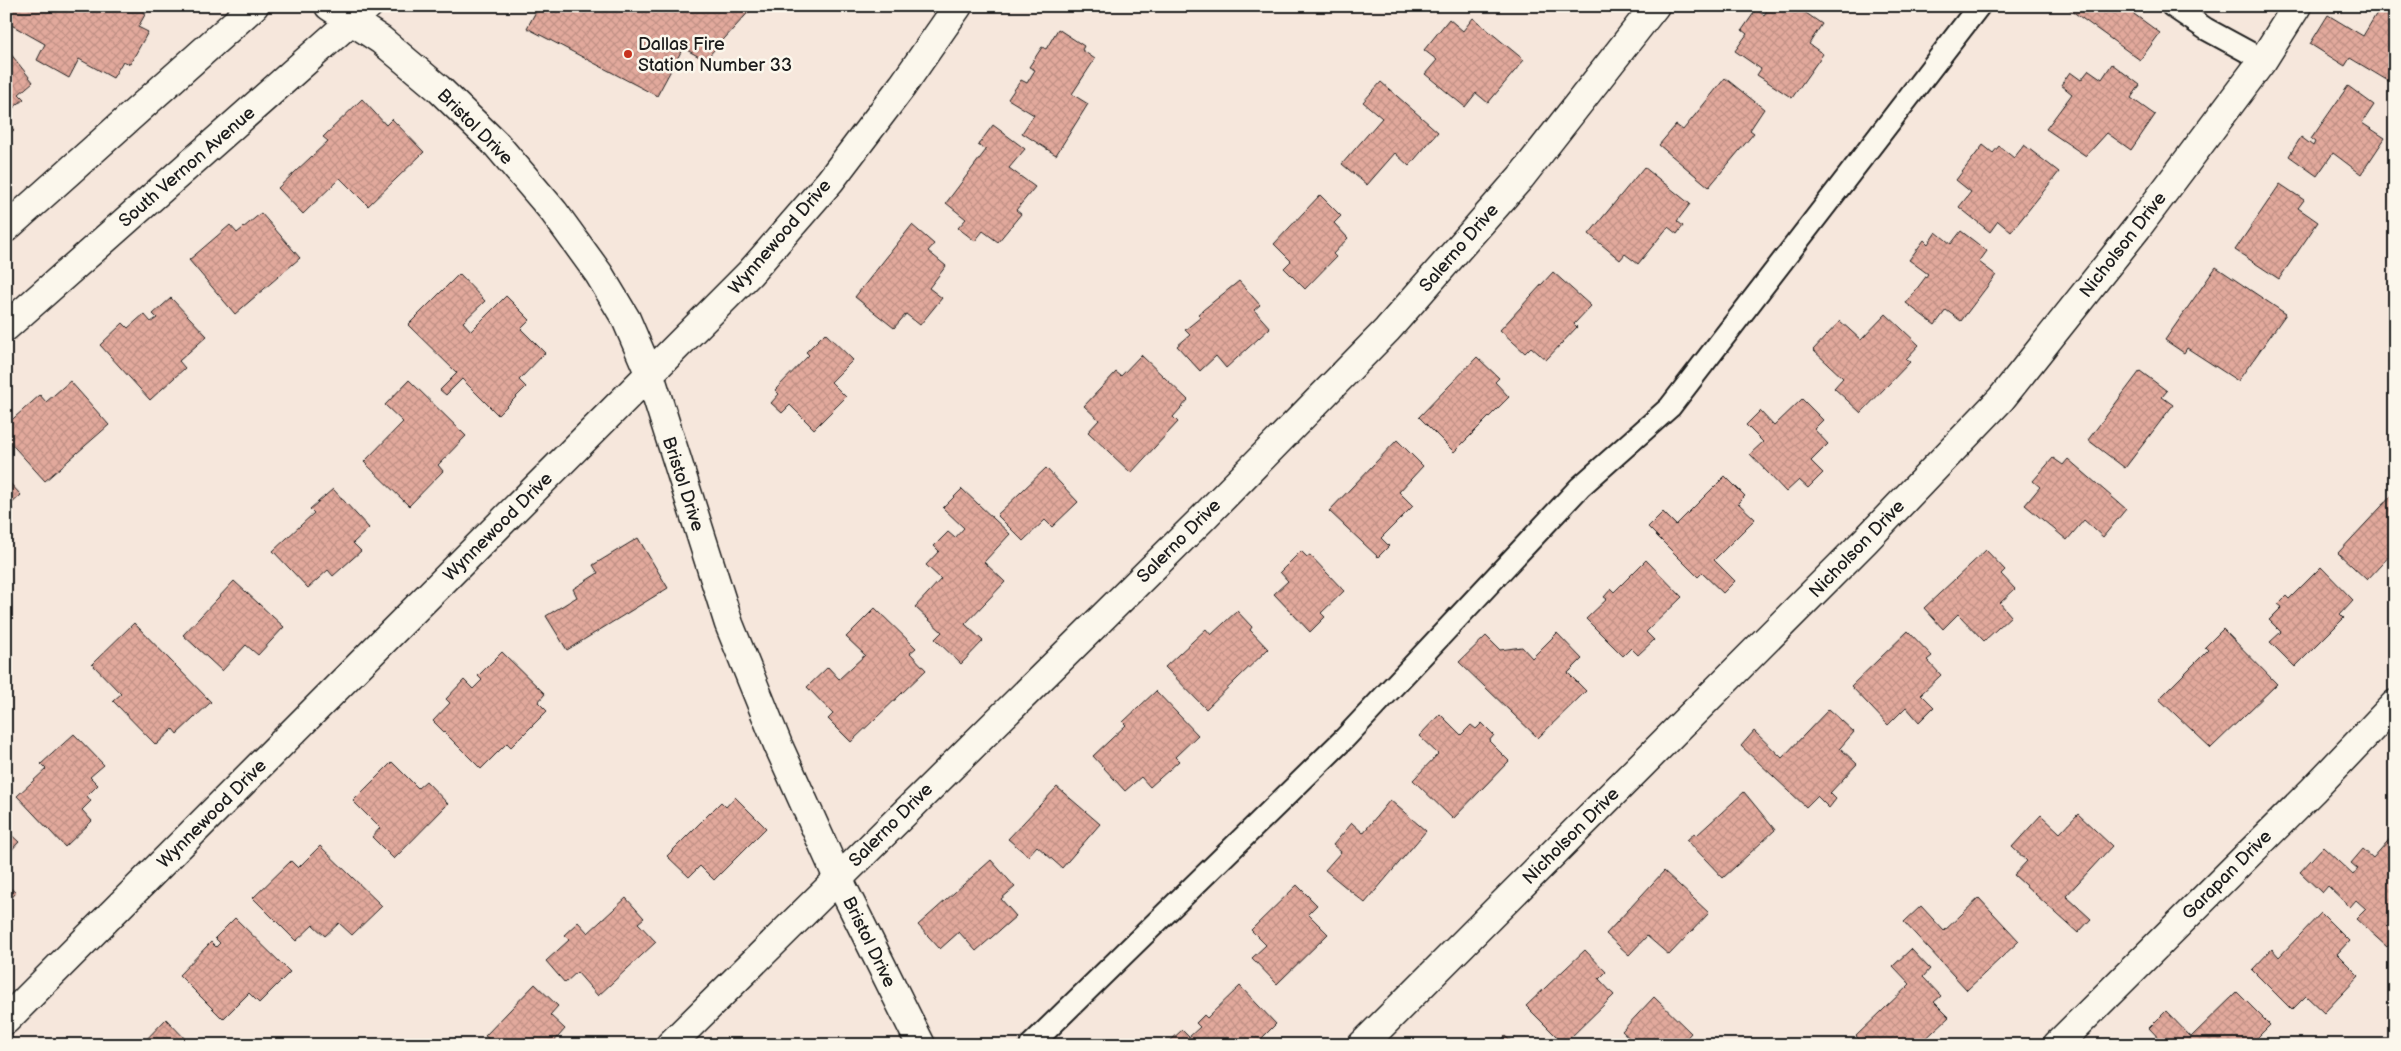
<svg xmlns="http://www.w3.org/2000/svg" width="2401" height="1051" font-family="'Balsamiq Sans',sans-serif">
  <defs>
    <pattern id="building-cross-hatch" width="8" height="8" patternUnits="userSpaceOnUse" patternTransform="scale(1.25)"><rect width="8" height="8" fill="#e2a99c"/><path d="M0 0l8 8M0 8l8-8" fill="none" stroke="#c19186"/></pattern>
  </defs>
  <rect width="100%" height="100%" fill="#f6e7dc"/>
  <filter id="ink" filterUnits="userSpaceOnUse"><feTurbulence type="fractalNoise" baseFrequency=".02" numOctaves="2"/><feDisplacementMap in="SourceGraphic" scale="10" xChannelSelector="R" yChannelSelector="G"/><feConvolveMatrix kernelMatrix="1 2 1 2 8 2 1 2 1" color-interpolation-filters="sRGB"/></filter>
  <g filter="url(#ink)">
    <!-- building -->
    <path fill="url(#building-cross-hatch)" stroke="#1c1c1c" d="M12,6h54l7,4 2,-4h59l12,7 -8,14 10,5 -18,32 -7,-3 -10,17 -34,-19 -10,19 -32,-18 8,-16 -39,-22v-6z
      M539,6h215l-49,54 -22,-12 -26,48 -130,-68z
      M1770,6h36l-3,5 19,13 -13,20 14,10 -31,44 -35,-23 4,-6 -26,-18 12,-17 -5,-4 14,-20 8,5z
      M2065,6h58l37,27 -20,27z
      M2381,6l10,3 4,-3v79l-45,-27 -5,8 -35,-22 18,-29 35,21z
      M1473,18l51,42 -36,43 -12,-10 -11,14 -40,-33 12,-14 -13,-10 25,-31 14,12z
      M1058,29l26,17 -2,4 13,9 -23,35 16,10 -32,51 -34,-22 12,-18 -26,-16 13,-19 6,3 8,-13 -6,-3 13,-20 4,2z
      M6,53h4l23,29 -14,12 5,5 -18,15z
      M2112,64l28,21 -9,13 24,17 -24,35 -24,-17 -21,23 -40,-27 26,-35 -11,-9 9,-13 11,8 8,-10 13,9z
      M1725,78l39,31 -14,21 4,3 -45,54 -50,-42 17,-20 7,5z
      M1381,82l57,50 -29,34 -14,-13 -28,32 -25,-21 40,-46 -19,-16z
      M2348,86l26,19 -12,18 23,15 -24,36 -28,-21 -16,23 -28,-20 12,-19 12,9 2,-4 -4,-3z
      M362,99l24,26 6,-6 32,33 -56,54 -28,-28 -37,36 -25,-26 50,-47 -5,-4z
      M6,121l8,9 -8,6z
      M993,125l32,24 -16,19 26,19 -19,23 5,4 -23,28 -15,-11 -8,10 -17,-13 8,-9 -20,-16 40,-53 -8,-5z
      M1983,145l10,8 6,-7 15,12 10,-13 35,27 -48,60 -13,-11 -8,11 -31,-25 12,-15 -15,-12z
      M1644,167l46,37 -13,17 6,5 -6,8 -9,-7 -30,37 -13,-10 -5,6 -31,-26z
      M2280,184l24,16 -6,8 20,14 -39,57 -44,-29z
      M1320,195l21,21 -7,7 14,15 -15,16 3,3 -31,32 -21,-21 7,-7 -17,-17z
      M261,213l39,45 -65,56 -46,-54 41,-35 7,8z
      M912,225l22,19 -6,7 18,15 -17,22 13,10 -22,27 -14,-11 -12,14 -39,-31z
      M1961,231l26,20 -8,11 17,13 -35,46 -15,-11 -11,15 -29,-22 22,-29 -19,-14 15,-20 4,4 8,-12 15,12z
      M2216,267l70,47 -48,67 -51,-33 -3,5 -19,-13z
      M1553,272l38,34 -17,18 3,3 -31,33 -15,-13 -6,6 -25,-23z
      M459,274l26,27 -22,21 8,9 35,-35 24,24 -9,9 24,24 -26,27 7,7 -28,28 -36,-36 -16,16 -6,-5 17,-17 -49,-48z
      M1239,281l21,24 -6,5 16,18 -44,40 -10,-12 -16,15 -23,-25 13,-11 -5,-5 16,-13 -3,-3z
      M171,298l36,38 -28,25 6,7 -35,32 -50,-55 23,-22 5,5 16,-14 7,8 6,-4 -4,-4z
      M1886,314l33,31 -13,14 4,3 -49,51 -27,-25 9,-10 -30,-28 27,-29 21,19z
      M825,333l28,27 -22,22 15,15 -32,32 -24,-24 -8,8 -11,-10 8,-9 -4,-4 34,-35 -3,-3z
      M1141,355l47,45 -15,17 5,5 -47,51 -43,-41 11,-12 -15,-14 32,-34 5,4z
      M1477,357l22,21 -4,4 14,15 -55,55 -35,-35z
      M2140,371l27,20 -5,6 11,8 -48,63 -37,-28z
      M409,380l57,56 -28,29 5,6 -34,35 -45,-44 39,-40 -18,-17z
      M70,381l39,44 -64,56 -39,-43v-13l34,-30 6,7z
      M1802,399l21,21 -9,9 14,15 -17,17 12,12 -15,15 -9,-8 -13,12 -36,-38 13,-12 -17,-17 14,-14 14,15z
      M1397,440l26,26 -24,26 14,14 -32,32 8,8 -11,11 -49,-46z
      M2053,458l10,7 5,-6 58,50 -23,28 -19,-17 -17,20 -42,-35 15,-18 -7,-6z
      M1046,468l32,34 -26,25 -7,-7 -22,21 -26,-26z
      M1725,476l20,20 -7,7 17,16 -41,41 21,21 -12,12 -21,-20 -4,4 -50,-50 15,-15 13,13z
      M6,479l15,16 -12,11 4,3 -7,6z
      M333,489l36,39 -16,15 8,8 -28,25 -5,-6 -20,18 -35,-37 41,-38 -4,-4z
      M962,489l48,45 -26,28 21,20 -40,42 18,17 -22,23 -26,-25 7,-7 -27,-25 26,-28 -15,-14 13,-14 -5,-5 14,-14 7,6 9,-10 -21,-20z
      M2395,492v58l-28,30 -29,-27z
      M638,538l30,50 -101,62 -21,-34 31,-19 -4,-8 25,-16 -5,-8z
      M1986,550l19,20 -4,4 14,15 -15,14 11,13 -27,25 -26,-27 -15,15 -19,-21z
      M1301,551l6,6 3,-2 34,36 -23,22 4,4 -15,15 -36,-38 14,-13 -8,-9z
      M1646,560l36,37 -36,35 8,8 -16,15 -7,-7 -8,8 -37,-37 21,-20 -3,-2 7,-8 3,3z
      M2321,567l32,33 -13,14 4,4 -49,49 -25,-25 11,-10 -12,-12 13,-13 -4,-3 8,-8 3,3z
      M234,581l50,46 -26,28 -12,-10 -24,26 -39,-36z
      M875,608l41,40 -6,5 16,17 -75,72 -23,-23 5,-5 -26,-27 21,-20 11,12 26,-24 -19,-18z
      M1237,611l15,16 -2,3 18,19 -62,60 -41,-42 41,-38 5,6z
      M134,623l77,79 -34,32 -4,-5 -17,16 -43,-44 8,-7 -29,-30z
      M2223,629l54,55 -66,64 -52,-49 49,-49 -3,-3z
      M1908,631l24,25 -5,4 14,15 -20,19 13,13 -15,15 -13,-15 -18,18 -37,-39z
      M1557,633l25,26 -14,14 18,18 -48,47 -79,-76 27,-26 14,14 22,-3 10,11z
      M502,652l43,42 -7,8 9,9 -36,36 -4,-4 -26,26 -48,-48 17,-18 -4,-4 18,-19 9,9 9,-9 -4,-4z
      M1156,691l42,44 -23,22 4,4 -29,26 -9,-10 -16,14 -32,-35 33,-31 -3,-3z
      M1829,709l25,23 -14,16 17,16 -27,29 6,6 -7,9 -12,-12 -11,11 -65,-61 13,-15 28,27z
      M1440,714l21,21 10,-10 5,4 6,-6 12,12 -5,6 20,20 -56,58 -40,-39 25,-26 -19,-18z
      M74,734l30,31 -14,12 8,8 -11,11 4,5 -9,9 10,11 -27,26 -48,-51 29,-27 -5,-5z
      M392,762l26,26 8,-7 22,23 -54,55 -22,-22 8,-9 -27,-27z
      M1057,787l43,37 -38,44 -25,-22 -9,10 -20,-17z
      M1744,792l31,38 -52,48 -36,-38 8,-7 2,2z
      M735,797l31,31 -52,52 -14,-14 -11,11 -22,-21 54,-54 5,5z
      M1390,800l36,31 -61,72 -40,-33 16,-18 -8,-7 19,-22 11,10z
      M2078,814l34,32 -46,50 25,23 -13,14 -64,-58 13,-14 -15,-14 29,-32 19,18z
      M6,830l13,12 -13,14z
      M2394,834l1,105 -8,8 -31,-28 10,-10 -10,-9 -6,7 -22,-21 -6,7 -22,-21 23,-25 30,28 5,-6 -7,-6 12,-14 10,9z
      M320,846l62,60 -30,29 -13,-12 -14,13 -12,-11 -17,16 -43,-43 38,-37 7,7z
      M991,860l24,27 -14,12 15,17 -40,35 -17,-19 -19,17 -22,-24z
      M1664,871l45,42 -40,42 -22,-19 -18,19 -23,-21z
      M6,884l10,9 -10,11z
      M1297,885l20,20 -9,9 20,20 -51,50 -25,-26 14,-13 -15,-15z
      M626,898l18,20 -6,5 18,19 -58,54 -21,-24 -12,11 -19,-22 23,-21 -5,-5 14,-13 10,11z
      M1979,898l40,43 -52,49 -63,-68 17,-16 23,25z
      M2321,913l28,28 -12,13 22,22 -35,37 -18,-17 -14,14 -40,-40 20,-21 7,8z
      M235,918l55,54 -31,31 -10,-10 -26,26 -44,-44 32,-33 5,5 4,-4 -5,-5z
      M1911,949l19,20 -7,8 18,19 -7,6 15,15 -30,28h-54l-9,-9 54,-52 -17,-18z
      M1585,950l21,22 -7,7 15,16 -50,49 -38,-38z
      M535,984l23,22 -8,9 15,14 -14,16h-65l4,-5 -5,-4z
      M1240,986l36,38 -21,21 -87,-2 14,-13 7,7 11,-10 -4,-4 8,-8 3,3z
      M2237,992l33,33 -20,20h-85l-16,-17 17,-17 25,26z
      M1654,997l37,36 -11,12h-43l-15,-14z
      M166,1019l25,26h-50z
      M1505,1036l10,9h-18z"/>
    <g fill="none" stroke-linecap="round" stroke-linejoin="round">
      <!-- service casing -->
      <g stroke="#1c1c1c" stroke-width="25">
        <path id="service" d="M2172,6l34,23 57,31
          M1031,1045l314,-307 235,-251 90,-80 309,-401"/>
      </g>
      <!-- minor casing -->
      <g stroke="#1c1c1c" stroke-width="31">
        <path id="minor" d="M329,6l52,34 57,48 59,57 57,67 45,62 27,45 24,56 79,249 49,121 60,133 83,167
          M6,1020l744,-747 80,-92 73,-96 55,-79
          M670,1045l531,-525 186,-190 134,-153 134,-171
          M1362,1045l503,-504 136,-142 136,-171 126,-168 34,-54"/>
      </g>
      <!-- tertiary casing -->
      <g stroke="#1c1c1c" stroke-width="31">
        <path id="tertiary" d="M2057,1045l256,-255 82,-86"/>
      </g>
      <!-- secondary casing -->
      <g stroke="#1c1c1c" stroke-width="31">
        <path id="secondary" d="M6,228l248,-222
          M6,327l362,-321"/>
      </g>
      <!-- service -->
      <use href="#service" stroke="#fbf7ec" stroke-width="21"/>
      <!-- minor -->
      <use href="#minor" stroke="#fbf7ec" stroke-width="28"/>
      <!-- tertiary -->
      <use href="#tertiary" stroke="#fbf7ec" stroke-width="28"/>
      <!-- secondary -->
      <use href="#secondary" stroke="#fbf7ec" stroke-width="28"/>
    </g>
  </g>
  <!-- markers -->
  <circle fill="#c8321e" stroke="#fbf7ec" stroke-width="2" cx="628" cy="54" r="5"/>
  <g text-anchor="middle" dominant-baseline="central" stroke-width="5" stroke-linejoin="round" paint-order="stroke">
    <!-- poi labels -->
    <g font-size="18" fill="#1c1c1c" stroke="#fbf7ec" text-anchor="start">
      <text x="638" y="44">Dallas Fire<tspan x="638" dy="21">Station Number 33</tspan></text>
    </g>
    <!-- street labels -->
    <g font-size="18" fill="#1c1c1c" stroke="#fbf7ec">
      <text transform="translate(475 127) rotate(45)">Bristol Drive</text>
      <text transform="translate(187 167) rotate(-41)">South Vernon Avenue</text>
      <text transform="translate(780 237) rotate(-49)">Wynnewood Drive</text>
      <text transform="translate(2123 245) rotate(-52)">Nicholson Drive</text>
      <text transform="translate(1459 248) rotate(-49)">Salerno Drive</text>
      <text transform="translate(683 484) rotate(72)">Bristol Drive</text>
      <text transform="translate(498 527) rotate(-45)">Wynnewood Drive</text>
      <text transform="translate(1179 541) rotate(-45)">Salerno Drive</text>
      <text transform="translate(1857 549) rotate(-46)">Nicholson Drive</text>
      <text transform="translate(212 814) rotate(-45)">Wynnewood Drive</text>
      <text transform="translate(891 825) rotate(-45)">Salerno Drive</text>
      <text transform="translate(1571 836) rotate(-45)">Nicholson Drive</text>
      <text transform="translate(2227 875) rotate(-45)">Garapan Drive</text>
      <text transform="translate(869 942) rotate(64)">Bristol Drive</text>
    </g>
  </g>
  <!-- margin -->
  <rect width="2401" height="1051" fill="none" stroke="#fbf7ec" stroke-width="25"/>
  <rect x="12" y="12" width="2376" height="1026" fill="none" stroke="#1c1c1c" stroke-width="2" filter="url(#ink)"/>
</svg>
